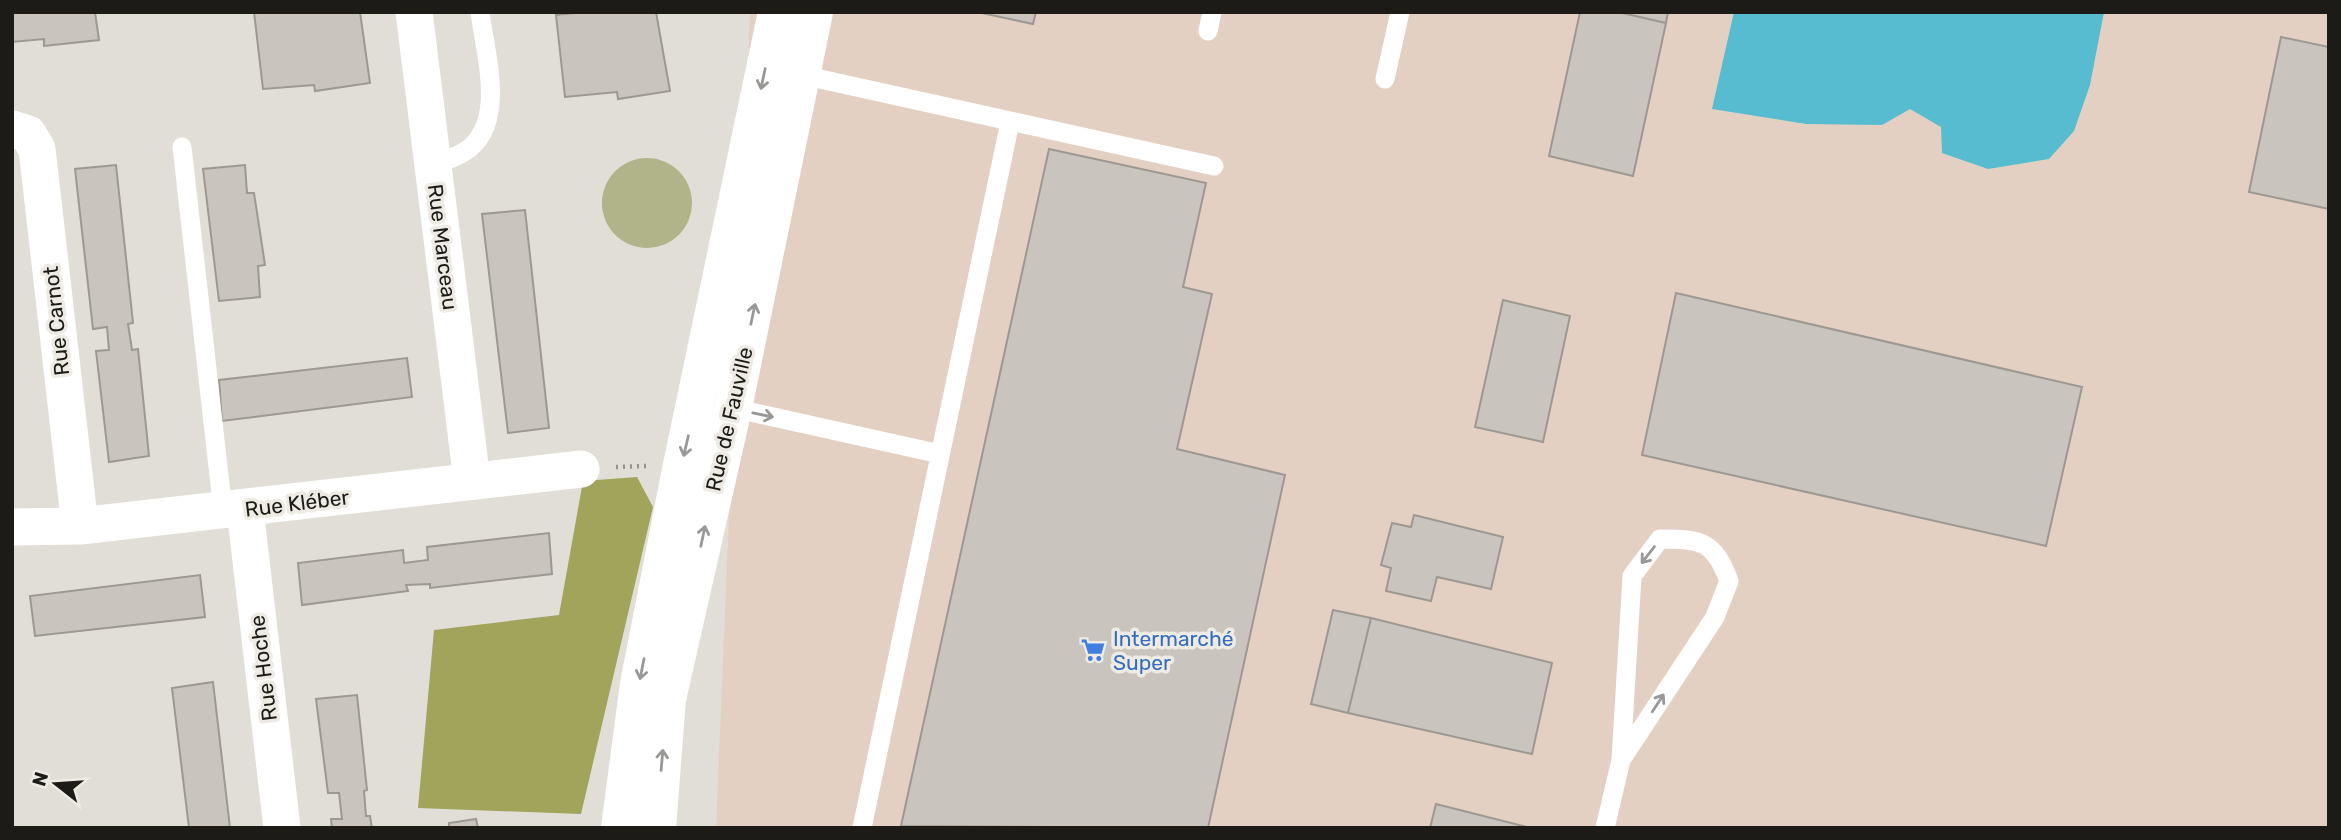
<svg xmlns="http://www.w3.org/2000/svg" width="2341" height="840" font-family="Rubik,sans-serif">
  <rect width="100%" height="100%" fill="#e0ded7"/>
  <!-- industrial -->
  <path fill="#e4d0c2" d="M750,12h1579v816h-1613z"/>
  <!-- green -->
  <path fill="#b0b488" d="M602 203a45 45 0 1 1 90 0a45 45 0 1 1-90 0Z"/>
  <!-- forest -->
  <path fill="#a0a55b" d="M637,477l16,30 -72,307 -163,-6 16,-178 125,-15 24,-134z"/>
  <!-- water -->
  <path fill="#57bcd0" d="M1734,12h370l-14,73 -16,46 -25,28 -61,10 -46,-16 -1,-26 -31,-18 -28,16 -76,-1 -94,-15z"/>
  <!-- building -->
  <path fill="#cac4be" stroke="#9d9892" stroke-width="2" d="M12,12h83l4,28 -55,6v-7l-32,3z
    M254,12h106l10,71 -55,8 -1,-6 -51,4z
    M583,12h73l14,79 -52,8 -1,-7 -52,5 -9,-82z
    M977,12h59l-3,12z
    M1580,12h38l48,11 -33,153 -84,-20z
    M1618,12h50l-2,11z
    M2281,37l48,10v162l-80,-17z
    M1049,149l157,34 -23,104 29,7 -35,155 108,26 -77,353 -307,-2z
    M116,165l17,158 -5,1 4,26 6,-1 11,107 -40,6 -13,-111 13,-1 -2,-23 -14,2 -18,-160z
    M245,165l2,28h7l11,72 -7,1 2,31 -41,4 -16,-132z
    M525,210l24,218 -41,5 -26,-219z
    M1676,293l406,94 -36,159 -404,-91z
    M1503,300l67,16 -27,126 -68,-15z
    M407,358l5,39 -190,24 -3,-41z
    M1414,515l89,22 -12,52 -54,-12 -6,24 -45,-10 5,-23 -10,-3 11,-42 19,4z
    M549,533l3,41 -122,14v-4l-24,1 2,6 -106,14 -4,-42 105,-13 1,13 24,-3 -1,-13z
    M200,575l5,42 -170,19 -5,-40z
    M1333,610l38,8 -23,95 -37,-9z
    M1371,618l181,45 -20,91 -184,-41z
    M213,682l17,146h-41l-17,-140z
    M357,695l10,95 -3,1 2,25h4l2,12h-40l-1,-9h11l-3,-26h-11l-12,-94z
    M1436,804l95,24h-101z
    M476,819l2,9h-29v-5z"/>
  <g fill="none" stroke-linecap="round" stroke-linejoin="round">
    <!-- path -->
    <path stroke="#94928c" stroke-width="4.5" stroke-dasharray="2 5" stroke-linecap="butt" d="M616,467l30,-1"/>
    <!-- service -->
    <path stroke="#fff" stroke-width="19" d="M1208,31l4,-19
      M802,75l412,91
      M1385,79l15,-67
      M182,147l41,364
      M433,166c10,-5 21,-8 31,-14 44,-27 21,-98 16,-140
      M728,407l212,47
      M862,828l148,-706
      M1605,828l16,-68 11,-184 28,-37c42,0 54,2 69,42l-14,36 -94,143"/>
    <!-- minor -->
    <path stroke="#fff" stroke-width="37" d="M414,12l58,469
      M12,129l16,5 9,15 43,377
      M245,509l37,319
      M12,527l68,-1 501,-57"/>
    <!-- secondary -->
    <path stroke="#fff" stroke-width="38" d="M620,828l19,-144 42,-214 96,-458
      M657,828l10,-129 66,-291 81,-396"/>
  </g>
  <!-- one-way arrows -->
  <defs><path id="oneway-shaft" d="M-6 0H5M1.5-3L5.5 0L1.5 3" fill="none" stroke-width="1.6" stroke-linecap="round" stroke-linejoin="round" transform="scale(1.75)"/></defs>
  <g stroke="#999897">
    <use href="#oneway-shaft" transform="translate(763 79) rotate(102)"/>
    <use href="#oneway-shaft" transform="translate(753 314) rotate(-78)"/>
    <use href="#oneway-shaft" transform="translate(763 415) rotate(12)"/>
    <use href="#oneway-shaft" transform="translate(686 446) rotate(103)"/>
    <use href="#oneway-shaft" transform="translate(703 536) rotate(-78)"/>
    <use href="#oneway-shaft" transform="translate(1648 555) rotate(128)"/>
    <use href="#oneway-shaft" transform="translate(642 669) rotate(101)"/>
    <use href="#oneway-shaft" transform="translate(1658 703) rotate(-57)"/>
    <use href="#oneway-shaft" transform="translate(662 760) rotate(-85)"/>
  </g>
  <!-- icons -->
  <defs>
    <g id="supermarket-bare" transform="scale(1.89)"><path d="M-6-5.5h2.5l.6 2H6L4.5 2H-2.5L-4.4-4H-6ZM-1.5 3.2a1.3 1.3 0 1 0 .1 0ZM3 3.2a1.3 1.3 0 1 0 .1 0Z" fill="#3f7fe0" stroke="#edebe4" stroke-width="2.5" paint-order="stroke"/></g>
  </defs>
  <g fill-rule="evenodd">
    <use href="#supermarket-bare" x="1093" y="650"/>
  </g>
  <g text-anchor="middle" dominant-baseline="central" stroke-width="7" stroke-linejoin="round" paint-order="stroke">
    <!-- street labels -->
    <g font-size="21" fill="#1c1b18" stroke="#edebe4">
      <text transform="translate(443 247) rotate(83)">Rue Marceau</text>
      <text transform="translate(56 321) rotate(-96)">Rue Carnot</text>
      <text transform="translate(729 419) rotate(-77)">Rue de Fauville</text>
      <text transform="translate(297 503) rotate(-7)">Rue Kléber</text>
      <text transform="translate(263 668) rotate(-97)">Rue Hoche</text>
    </g>
    <!-- shop labels -->
    <g font-size="21" fill="#366cbe" stroke="#edebe4" text-anchor="start">
      <text x="1113" y="638">Intermarché<tspan x="1113" dy="24">Super</tspan></text>
    </g>
  </g>
  <!-- border -->
  <rect width="2341" height="840" fill="none" stroke="#1c1b18" stroke-width="28"/>
  <!-- north arrow -->
  <g transform="translate(56 784) rotate(287)" stroke="#edebe4" stroke-width="5" paint-order="stroke">
  <path d="M0-5L12 26L0 18L-12 26Z" fill="#1c1b18"/>
  <text y="-10" font-size="19" font-weight="bold" text-anchor="middle" fill="#1c1b18">N</text>
  </g>
</svg>
